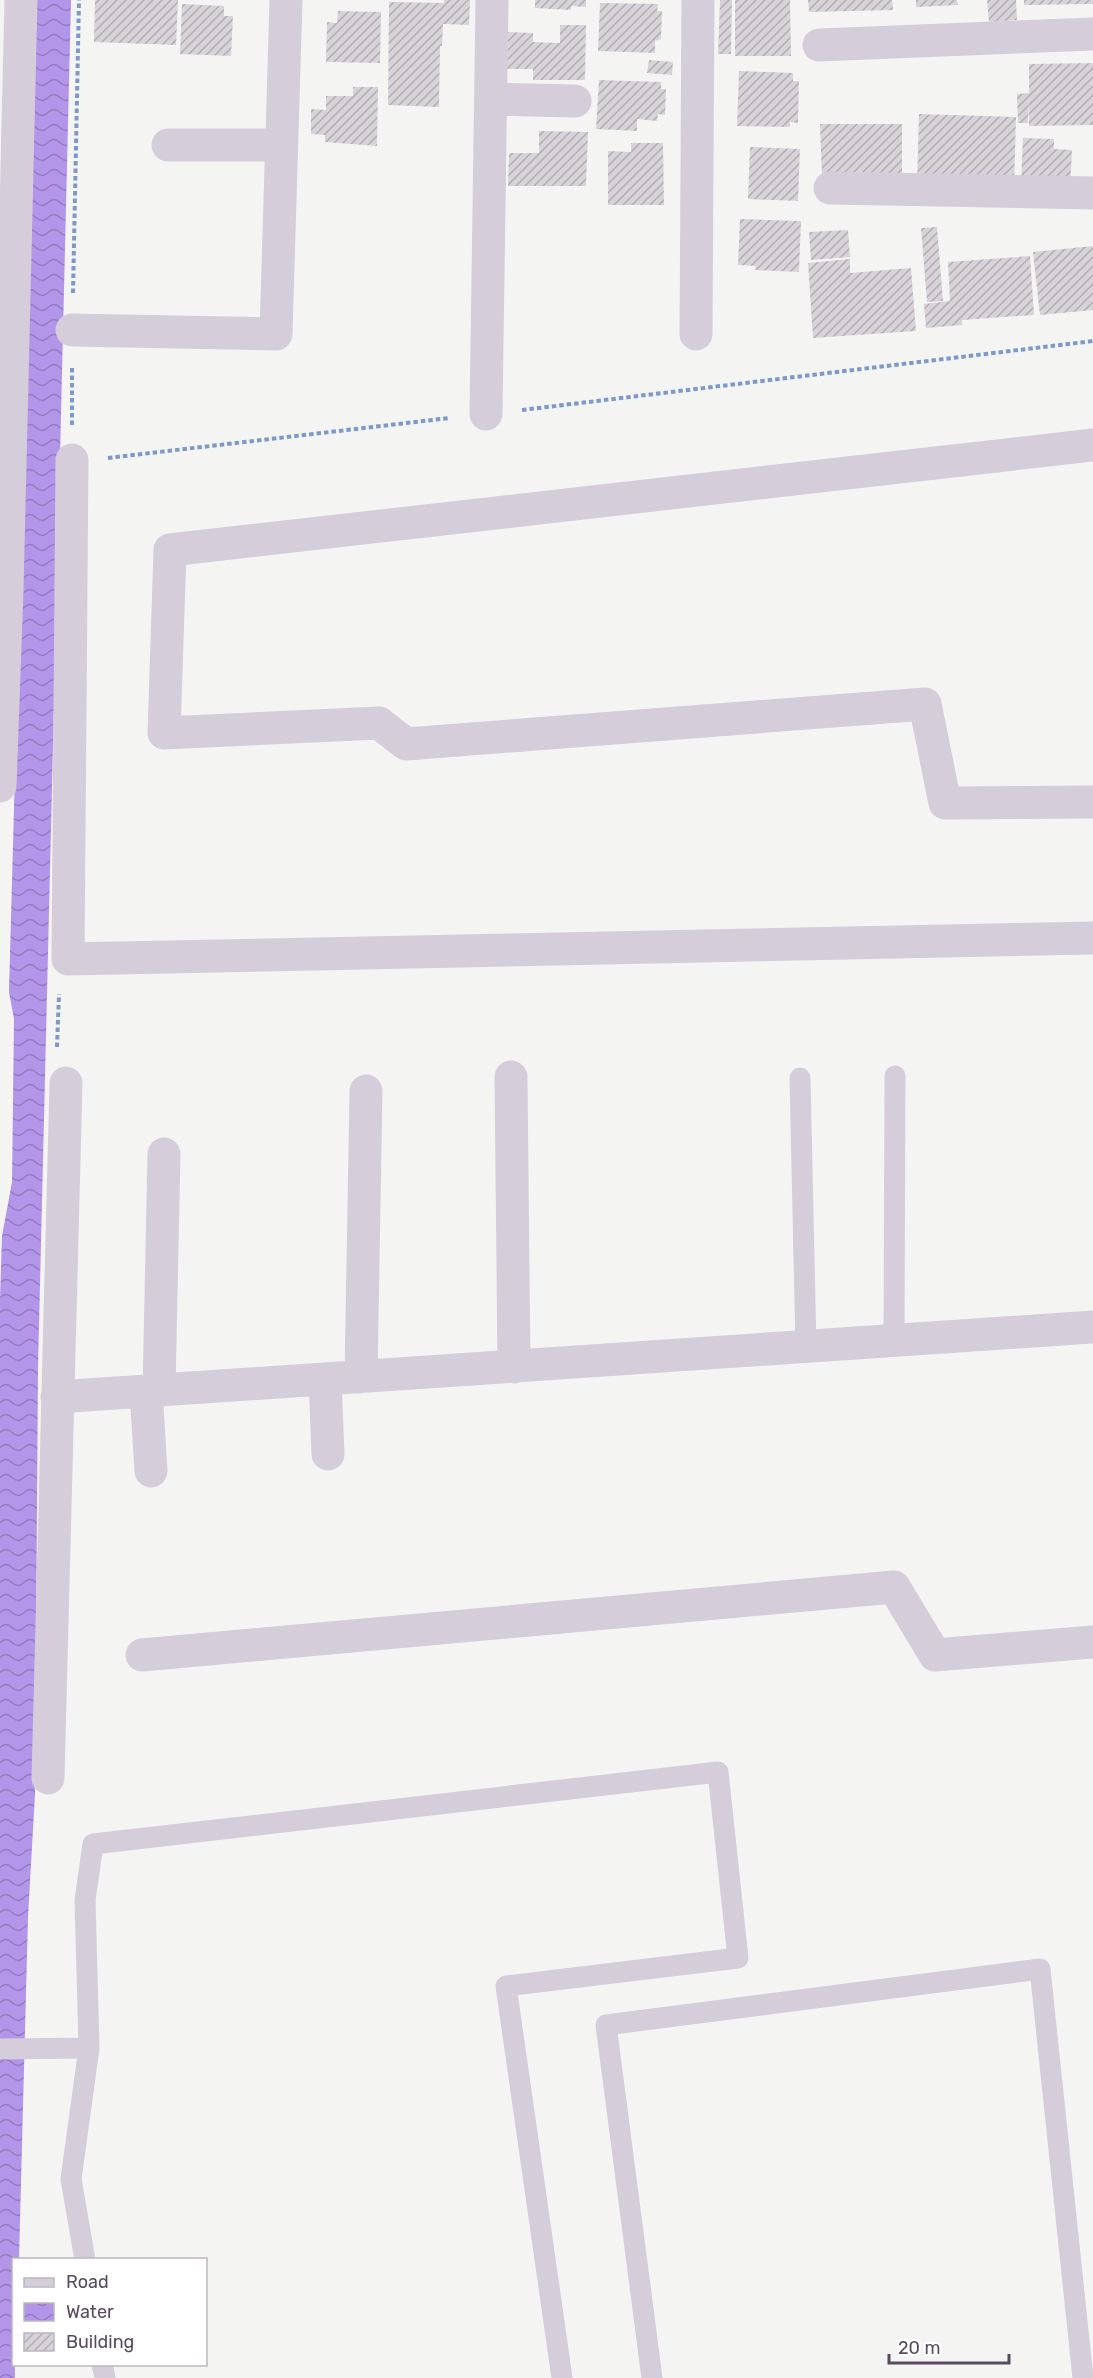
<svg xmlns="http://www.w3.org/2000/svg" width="1093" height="2378" font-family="Rubik,sans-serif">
  <defs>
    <pattern id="water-waves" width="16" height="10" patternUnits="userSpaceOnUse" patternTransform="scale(1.5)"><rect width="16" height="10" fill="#b395e9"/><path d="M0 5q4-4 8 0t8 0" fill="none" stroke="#947cc0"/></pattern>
    <pattern id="building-hatch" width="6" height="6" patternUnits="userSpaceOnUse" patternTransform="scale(1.5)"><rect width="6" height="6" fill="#d8d2d9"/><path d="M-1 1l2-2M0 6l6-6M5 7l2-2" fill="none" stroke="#b2acb3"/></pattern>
  </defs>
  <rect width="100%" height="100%" fill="#f4f5f3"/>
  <!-- water -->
  <path fill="url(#water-waves)" d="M36,0h35l-33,1368 -3,426 -7,123 -9,342 -5,1 1,118h-15v-1078l2,-64 10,-54 2,-163 -5,-27z"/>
  <!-- building -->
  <path fill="url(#building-hatch)" d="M95,0h83l-2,45 -82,-3z
    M444,0h26l-1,25 -26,-1 -1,22h-2l-1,61 -51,-2 1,-103 55,1z
    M535,0h51v7l-15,-1v4l-36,-2z
    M720,0h12l-1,54h-13z
    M735,0h55l1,56h-56z
    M808,0h84l1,10 -84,2z
    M916,0h41l1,5 -42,2z
    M987,0h29l1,20 -28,2z
    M1024,0h69v4l-69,1z
    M600,3l58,1 -1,7h5l-1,28 -6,2v12l-57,-2z
    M182,4l42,2v10h9l-2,40 -51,-2z
    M338,11l43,1 -1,51 -54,-1 1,-40 10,1z
    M560,25h26l-1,55h-52v-11h-26l1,-37 25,1v9l27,1z
    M649,60l24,2 -1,13 -25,-2z
    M1093,63v62l-64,1v-28l-1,25h-10l-1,-29 12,-1v-29z
    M739,71l54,2v8h6l-1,42 -8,-1v5l-53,-1z
    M599,80l62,2v7h5l-1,26 -7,-1 -1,7 -20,-2v12l-41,-2z
    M353,87h25l-1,59 -52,-4v-7l-14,-1v-25l15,1v-14h27z
    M919,114l97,3 -2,69 -97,-3z
    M820,124h82v54h-80z
    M539,131l49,1 -2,54h-78l1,-33h30z
    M1023,138l31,1v10l18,1 -2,36 -49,-3z
    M631,143h32l1,62h-56v-54l23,1z
    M750,147l50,2 -2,52 -50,-2z
    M740,219l61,2 -2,51 -44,-2 1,-4 -18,-1z
    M937,227l6,74 -16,1 -6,-74z
    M848,230l2,27 -39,3 -2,-28z
    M1093,246v64l-53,5 -7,-63z
    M1030,256l4,59 -72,5v5l-36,3 -2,-24 26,-3 -2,-39z
    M850,259v14l61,-5 5,63 -103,7 -5,-75z"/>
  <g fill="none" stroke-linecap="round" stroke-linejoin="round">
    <!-- path -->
    <path stroke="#7e98cb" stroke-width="4" stroke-dasharray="4.5 3" stroke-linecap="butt" d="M73,293l6,-293
      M522,410l571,-69
      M72,425v-58
      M108,458l341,-40
      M57,1047l2,-53"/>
    <!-- lane -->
    <path stroke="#d6cddb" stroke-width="21" d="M800,1078l6,269
      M894,1341l1,-265
      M0,2049l89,-1
      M85,2260l-14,-81 18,-131 -4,-148 8,-56 625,-72 20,186 -232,28 56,392
      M102,2364l3,14
      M652,2378l-46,-353 434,-56 43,409"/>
    <!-- street -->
    <path stroke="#d6cddb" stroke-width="33" d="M819,45l274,-11
      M491,99l84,2
      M168,145h112
      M830,188l263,5
      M72,330l204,4 10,-334
      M696,334l2,-334
      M486,414l6,-414
      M1093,445l-923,105 -6,183 215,-10 27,21 519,-40 20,99 148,-1
      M72,460l-4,499 1025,-21
      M0,786l7,-195 14,-591
      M511,1077l3,290
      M361,1377l5,-286
      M325,1379l3,75
      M159,1390l5,-236
      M146,1391l5,80
      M57,1397l1036,-70
      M142,1655l752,-68 41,68 158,-13
      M48,1778l18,-695"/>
  </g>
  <!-- legend -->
  <rect x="12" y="2258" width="195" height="108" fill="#ffffff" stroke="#bcb7bf" stroke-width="1.5"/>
  <rect x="24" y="2278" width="30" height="9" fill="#d6cddb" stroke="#bcb7bf" stroke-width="1.5"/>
  <text x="66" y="2288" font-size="18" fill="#584b5f">Road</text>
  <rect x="24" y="2303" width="30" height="18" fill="url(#water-waves)" stroke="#bcb7bf" stroke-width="1.5"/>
  <text x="66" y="2318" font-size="18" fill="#584b5f">Water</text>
  <rect x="24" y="2333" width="30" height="18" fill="url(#building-hatch)" stroke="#bcb7bf" stroke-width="1.5"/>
  <text x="66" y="2348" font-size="18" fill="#584b5f">Building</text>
  <!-- scale -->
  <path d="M889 2354v9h120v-9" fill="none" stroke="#584b5f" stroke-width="3"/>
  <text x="898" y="2354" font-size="18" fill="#584b5f" stroke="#ffffff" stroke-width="4.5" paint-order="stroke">20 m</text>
</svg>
